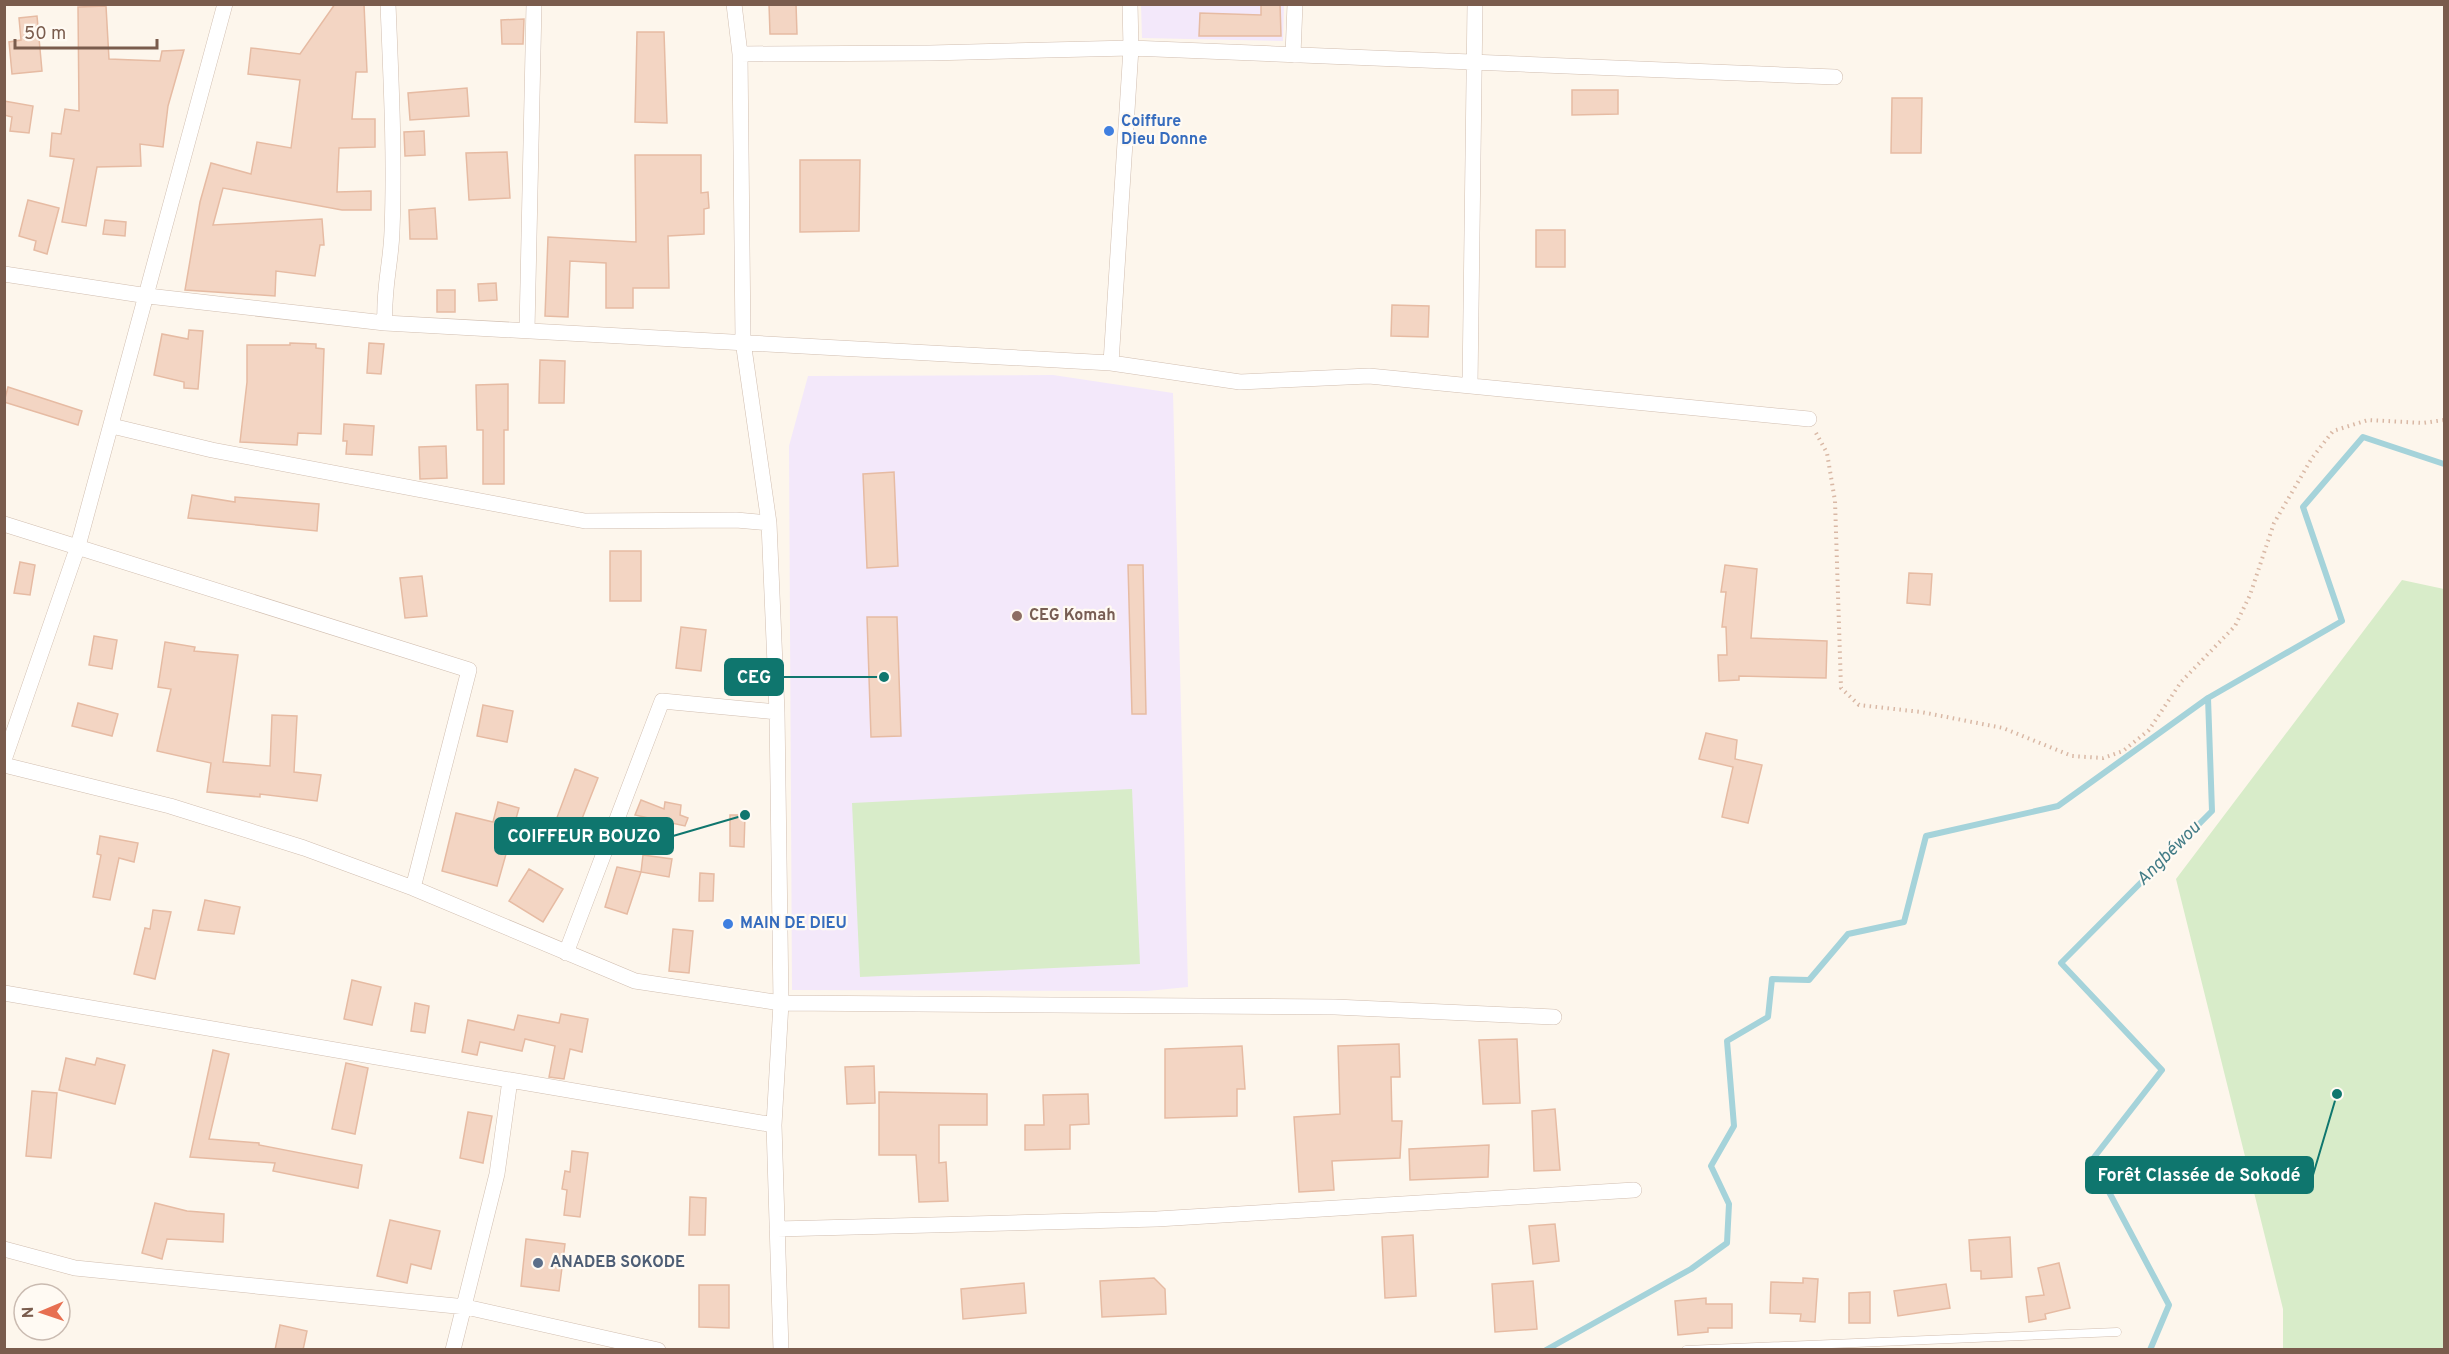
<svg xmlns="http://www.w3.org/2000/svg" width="2449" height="1354" font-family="Overpass,sans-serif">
  <rect width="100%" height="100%" fill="#fdf6ec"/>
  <!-- education -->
  <path fill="#f3e8fa" d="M1141,5h143l-1,36 -141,-3z
    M1053,375l120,18 15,594 -41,4 -355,-1 -3,-544 19,-70z"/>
  <!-- green -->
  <path fill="#d8ecc9" d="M2402,580l42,9v760h-161v-40l-107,-430z
    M1132,789l8,175 -280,13 -8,-174z"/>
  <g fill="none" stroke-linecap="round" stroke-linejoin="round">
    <!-- stream -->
    <path stroke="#a5d3da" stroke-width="6" d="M1546,1350l145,-81 36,-26 2,-39 -18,-38 23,-40 -7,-85 41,-24 4,-38 37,1 39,-46 56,-12 22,-86 132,-30 150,-108
      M2150,1350l19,-45 -77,-145 70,-90 -101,-107 151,-152 -4,-113 134,-77 -39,-114 60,-70 81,27"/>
  </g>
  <!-- building -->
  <path fill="#f3d5c3" stroke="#e6bba3" stroke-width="1.5" d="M335,4h29l3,68h-11l-4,47h23v28l-36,1 -2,44 34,-1v19h-29l-119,-22 -10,37 109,-6 2,26h-4l-5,31 -39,-5 -1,25 -90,-6 15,-88 11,-39 40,11 6,-32 34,6 9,-68 -52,-6 3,-26 49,6z
    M769,4h27l1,30h-27z
    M1261,4h19l1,32h-82l1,-23 61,2z
    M106,6l3,53 51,2 2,-10 22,-1 -16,56 -5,41 -23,-3 1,22 -44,1 -11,59 -24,-4 12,-63 -24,-3 2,-23 9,1 4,-25 14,2 -1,-104z
    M37,16l5,55 -30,3 -3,-32 12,-2 -2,-22z
    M524,19l-1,25h-21l-1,-24z
    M637,32h27l3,91 -32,-1z
    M467,88l2,28 -59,4 -2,-27z
    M1572,90h46v24l-46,1z
    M1892,98h30l-1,55h-30z
    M4,101l29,5 -4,27 -19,-2 2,-14 -8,-2z
    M424,131l1,24 -20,1 -1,-24z
    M507,152l3,46 -41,2 -3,-47z
    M635,155h66v38l7,-1 1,16 -5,1v25l-36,2 1,52h-36v20h-27v-45l-36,-2 -2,56 -23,-1 3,-79 88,5z
    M800,160h60l-1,71 -59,1z
    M28,200l31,8 -12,46 -13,-4 2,-9 -17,-5z
    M435,208l2,31h-27l-1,-29z
    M105,220l21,2 -1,14 -22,-2z
    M1536,230h29v37h-29z
    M496,283l1,17 -18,1 -1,-17z
    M437,290h18v22h-18z
    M1392,305l37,1 -1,31 -37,-1z
    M189,330l14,1 -5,58 -14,-1v-6l-30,-7 8,-41 26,5z
    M290,343l26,1v4l8,1 -3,85 -23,-1 -1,12 -57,-3 7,-60v-37h43z
    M369,343l15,1 -3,30 -14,-1z
    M540,360l25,1 -1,42h-25z
    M508,384v46h-4v54h-21v-54h-6l-1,-45z
    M8,387l74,24 -4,14 -74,-23z
    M344,424l30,2 -2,29 -26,-1 1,-13h-4z
    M446,446l1,32 -27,1 -1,-32z
    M894,472l4,94 -31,2 -4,-94z
    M192,495l43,7v-5l84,7 -2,27 -129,-13z
    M610,551h31v50h-31z
    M20,562l15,3 -5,30 -16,-2z
    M1128,565h15l3,149h-14z
    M1725,565l32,4 -6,69 76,3 -1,37 -87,-2v4l-20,1 -1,-26h9l-1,-28h-4l4,-35h-5z
    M1909,573l23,1 -2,31 -23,-2z
    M422,576l5,40 -22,2 -5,-40z
    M867,617h30l4,119 -30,1z
    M681,627l25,3 -5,41 -25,-3z
    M94,636l23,4 -5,29 -23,-4z
    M165,642l30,5 -1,4 44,4 -15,107 47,4 2,-51 25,1 -3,56 27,3 -4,26 -57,-7v3l-53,-5 4,-29 -54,-12 14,-62 -13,-2z
    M78,703l40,11 -6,22 -40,-10z
    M483,705l30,6 -6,31 -30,-6z
    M1706,733l31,7 -2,19 27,6 -14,58 -26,-6 11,-50 -34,-8z
    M575,769l23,9 -24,61 -22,-8z
    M641,800l23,9 1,-7 16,3 -1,10 8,3 -3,8 -50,-11z
    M498,802l21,6 -22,78 -55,-15 14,-58 37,9z
    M730,815h15l-1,32 -14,-1z
    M100,836l38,7 -4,19 -15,-4 -9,42 -17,-3 8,-42 -4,-1z
    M643,855l29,4 -3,18 -28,-5z
    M617,867l24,5 -14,42 -22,-7z
    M529,869l34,20 -20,33 -34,-21z
    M700,873l14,1 -1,27h-14z
    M205,900l35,7 -6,27 -36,-4z
    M153,910l18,2 -16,67 -21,-5 11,-46 5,1z
    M673,929l20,2 -4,42 -20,-2z
    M352,980l29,7 -9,38 -28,-6z
    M415,1003l14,3 -4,27 -14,-2z
    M561,1014l27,5 -6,33 -12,-3 -6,30 -15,-2 6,-31 -30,-7 -3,12 -42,-9 -3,13 -15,-3 6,-32 46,10 4,-15 41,8z
    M1517,1039l3,64 -37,1 -4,-64z
    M1399,1044l1,33h-9l1,44h10l-2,37 -68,3 2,29 -35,2 -5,-75 46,-3 -2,-68z
    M1242,1046l3,43h-8v27l-72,2v-69z
    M213,1050l16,4 -20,85 50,4v2l103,20 -4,23 -85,-17 2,-8 -85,-6z
    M66,1058l29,7 2,-7 28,7 -10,39 -56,-14z
    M346,1063l22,5 -13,66 -23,-5z
    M874,1066l1,37 -28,1 -2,-37z
    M32,1091l25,2 -6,65 -25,-2z
    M879,1092l108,2v31h-48v38l7,-1 2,39 -29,1 -3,-47h-37z
    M1088,1094l1,30 -19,1v24l-45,1v-25h19l-1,-30z
    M1555,1109l5,61 -26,1 -2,-60z
    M468,1112l24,4 -9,47 -23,-5z
    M1489,1145l-1,32 -78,3 -1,-31z
    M572,1151l16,2 -8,64 -16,-2 3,-25 -5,-1 3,-18 5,1z
    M690,1197l16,1 -1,37h-16z
    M155,1203l32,8 37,3 -1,28 -56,-3 -5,20 -20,-6z
    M390,1220l50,11 -9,38 -20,-5 -4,19 -30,-7z
    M1555,1224l4,37 -26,3 -4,-38z
    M1413,1235l3,61 -31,2 -3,-61z
    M2010,1237l2,40 -31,2v-8h-10l-2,-31z
    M526,1239l39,5 -6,47 -38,-5z
    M2059,1263l11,45 -25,6 1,5 -17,3 -3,-25 18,-2 -6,-27z
    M1154,1278l11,11 1,25 -64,3 -2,-36z
    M1803,1278l15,1 -3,43 -15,-1 1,-7 -31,-1 1,-31 32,1z
    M1533,1281l4,48 -42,3 -3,-48z
    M1024,1283l2,30 -63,6 -2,-30z
    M1946,1284l4,24 -52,8 -4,-25z
    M699,1285h30v43l-30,-1z
    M1870,1292v31h-21v-30z
    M1706,1298v6h26v24h-24v4l-30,3 -3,-34z
    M280,1325l27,6 -4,19h-28z"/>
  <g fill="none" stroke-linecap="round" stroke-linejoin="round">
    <!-- service casing -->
    <g stroke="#d1beb0" stroke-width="9">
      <path id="service" d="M1686,1350l431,-18"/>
    </g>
    <!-- minor casing -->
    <g stroke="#d1beb0" stroke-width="16">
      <path id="minor" d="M734,4l6,50 3,287 26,182 8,189 4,291 -7,122 7,225
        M740,54l190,-1 201,-5 704,29
        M1293,55l2,-51
        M4,274l144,22 237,27 726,40 129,19 129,-6 440,43
        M385,323c-2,-35 6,-59 7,-92 3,-76 -1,-151 -4,-227
        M527,330l7,-326
        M1111,363l20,-315 -1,-44
        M1470,386l5,-382
        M112,426l100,24 373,71 151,-1 33,3
        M4,524l465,146 -56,218
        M4,760l74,-214 147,-542
        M4,765l166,41 134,42 109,40 222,93 146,22 554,4 219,10
        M566,953l96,-252 115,11
        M4,993l506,87
        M777,1229l380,-10 477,-29
        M4,1249l71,19 391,39 192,43
        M453,1350l44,-176 13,-94 264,45"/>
    </g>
    <!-- path -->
    <path stroke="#d9b8a5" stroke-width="4" stroke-dasharray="1.5 4.5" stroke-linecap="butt" d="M1816,433l11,20 8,48 6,187 18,17 62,7 82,16 69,28 31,2 20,-7 26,-21 32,-48 54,-56 15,-31 24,-72 38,-65 21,-27 35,-11 55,3 21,-3"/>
    <!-- service -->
    <use href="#service" stroke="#fff" stroke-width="8"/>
    <!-- minor -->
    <use href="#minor" stroke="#fff" stroke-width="15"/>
  </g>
  <!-- markers -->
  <g fill="#3f7fe0" stroke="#fffaf3" stroke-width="2">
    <circle cx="1109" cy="131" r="6"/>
    <circle cx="728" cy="924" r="6"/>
  </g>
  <circle fill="#8d6e63" stroke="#fffaf3" stroke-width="2" cx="1017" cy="616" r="6"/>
  <circle fill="#5c6f8a" stroke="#fffaf3" stroke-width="2" cx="538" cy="1263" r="6"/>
  <g text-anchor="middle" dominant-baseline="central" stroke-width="4.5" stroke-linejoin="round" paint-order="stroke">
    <!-- shop labels -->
    <g font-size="16" font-weight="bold" fill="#366cbe" stroke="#fffaf3" text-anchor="start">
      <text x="1121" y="122">Coiffure<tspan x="1121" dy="18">Dieu Donne</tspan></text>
      <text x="740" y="924">MAIN DE DIEU</text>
    </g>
    <!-- education labels -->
    <g font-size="16" font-weight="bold" fill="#785e54" stroke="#fffaf3" text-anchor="start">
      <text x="1029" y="616">CEG Komah</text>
    </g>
    <!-- service labels -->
    <g font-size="16" font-weight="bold" fill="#4e5e75" stroke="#fffaf3" text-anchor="start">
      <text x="550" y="1263">ANADEB SOKODE</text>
    </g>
    <!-- water labels -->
    <g font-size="18" font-style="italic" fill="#437c86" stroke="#fffaf3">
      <text transform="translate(2169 854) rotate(-45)">Angbéwou</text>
    </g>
  </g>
  <!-- callouts -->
  <path fill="none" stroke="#0f766e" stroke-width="2" d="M884 677L783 677M745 815L673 836M2337 1094L2313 1175"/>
  <g fill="#0f766e" stroke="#fffaf3" stroke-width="2">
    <circle cx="884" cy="677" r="6"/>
    <circle cx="745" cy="815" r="6"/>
    <circle cx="2337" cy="1094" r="6"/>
  </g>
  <g fill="#0f766e" stroke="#0f766e" stroke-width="2">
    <rect x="725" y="659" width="58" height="36" rx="6"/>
    <rect x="495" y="818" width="178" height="36" rx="6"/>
    <rect x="2086" y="1157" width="227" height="36" rx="6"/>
  </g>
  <g font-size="18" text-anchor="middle" font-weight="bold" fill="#fff">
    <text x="754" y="683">CEG</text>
    <text x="584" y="842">COIFFEUR BOUZO</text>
    <text x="2199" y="1181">Forêt Classée de Sokodé</text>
  </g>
  <!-- border -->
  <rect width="2449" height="1354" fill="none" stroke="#7a5c4d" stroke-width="12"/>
  <!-- north arrow -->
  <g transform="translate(42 1312) rotate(268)"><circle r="28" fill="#fffaf3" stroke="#cabbb1" stroke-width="1.5"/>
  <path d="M0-4.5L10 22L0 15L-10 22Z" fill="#e76f51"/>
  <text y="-9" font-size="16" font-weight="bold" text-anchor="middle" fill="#7a5c4d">N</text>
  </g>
  <!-- scale -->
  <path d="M15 39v9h142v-9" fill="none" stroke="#7a5c4d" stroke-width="3"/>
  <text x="24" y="39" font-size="18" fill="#7a5c4d" stroke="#fffaf3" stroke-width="4.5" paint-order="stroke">50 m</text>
</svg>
